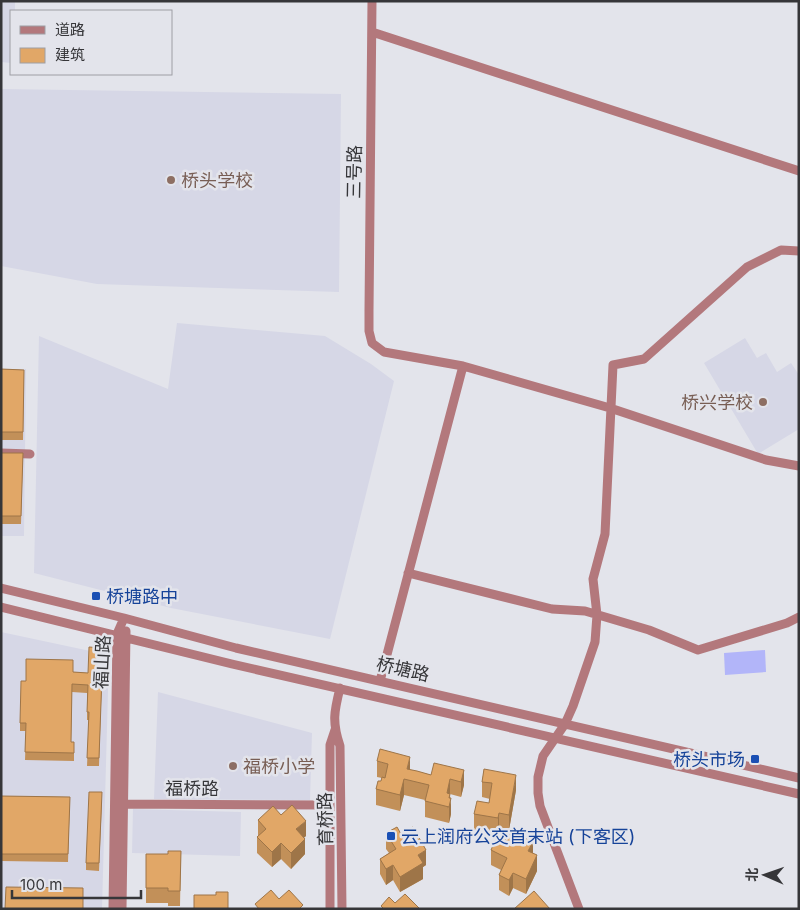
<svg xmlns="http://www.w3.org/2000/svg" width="800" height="910" font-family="Inter,'Noto Sans SC',sans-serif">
  <rect width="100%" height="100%" fill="#e3e4eb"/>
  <!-- built -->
  <path fill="#d6d7e6" d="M1,1h14v10h-4v52l-10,-1z
    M1,89l340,5 -2,198 -242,-8 -96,-18z
    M177,323l148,13 46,28 23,17 -64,258 -159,-31 -137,-35 5,-237 129,53z
    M745,338l12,20 9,-5 11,19 14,-9 8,12v54l-41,25 -54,-91z
    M1,369h25l-2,167h-23z
    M1,632l108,23 -7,254h-101z
    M158,692l154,41 -2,67 -156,-1z
    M133,809l108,3 -1,44 -108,-3z"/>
  <!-- green -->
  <path fill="#b2b5f9" d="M765,650l1,22 -41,3 -1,-22z"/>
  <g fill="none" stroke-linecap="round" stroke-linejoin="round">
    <!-- minor -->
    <path stroke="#b3787c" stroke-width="9" d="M372,1l-3,310v20l3,12 12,9 79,14 147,42 156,52 33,6
      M372,32l427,139
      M1,453l29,1
      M408,573l144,36 33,2 64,19 49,20 89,-27 12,-6
      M1,588l123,30 112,30 563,130
      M1,607l231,57 567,130
      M380,681l83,-315
      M340,688c-6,24 -8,34 0,58l2,163
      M118,804l212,1
      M113,909l4,-275 7,-16
      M122,909l4,-278
      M330,909v-164l5,-15
      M579,909l-39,-103 -2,-13v-16l5,-21 22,-32 8,-18 22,-64 2,-27 -4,-36 12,-45 8,-169 31,-6 103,-92 34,-17 18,1"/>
  </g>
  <!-- wall -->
  <path fill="#c29059" d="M1,369l23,1 -1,70h-22z
    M1,453h22l-2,71h-20z
    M103,648l-4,118h-12l2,-46h-2v-27l-15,-1 -1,50h3v19l-49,-1 1,-29h-6v-8l6,-42 47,-9 15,1z
    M377,761l54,14 33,-5v15l-3,12 -11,-3 1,20 -2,9 -24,-6v-17l-21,-5 -4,16 -24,-6v-16l5,-8 1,-3 -5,-1z
    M484,769l32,21 -7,40 -10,-2 -1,6 -24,-4v-16l15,-11 1,-4 -8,-2v-15z
    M1,796l69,1 -2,65 -67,-1z
    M102,800l-3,71 -13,-1v-7z
    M281,815l25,21 -2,1 1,17 -14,15 -10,-10 -9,8 -15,-14v-16l1,-1v-16z
    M386,833l15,1 25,31 -3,2v12l-23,13 -7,-12 -7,5 -6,-11v-15l9,-6 -3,-4z
    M503,843l30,10 4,18 -11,23 -13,-6 -4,8 -10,-6v-15l2,-5 -10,-5v-15z
    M181,851l-1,55h-12v-3h-22v-49h22z"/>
  <!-- shaded-wall -->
  <path fill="#9e7548" d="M410,757v15l-3,-3z
    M464,770v15l-3,12v-15z
    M516,775v15l-7,40v-15z
    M404,779v16l-4,16v-16z
    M450,779v26l1,-7v16l-2,9v-25l-2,11v-16z
    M499,813v15l-1,6v-16z
    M306,821v15l-10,9v-16z
    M305,839v15l-14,15v-16z
    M533,842v15l-5,-6z
    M281,843v16l-9,8v-15z
    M426,850v15l-3,2v12l-23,13v-15l18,-22z
    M537,855v16l-11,23v-15z
    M393,865v15l-7,5v-16z
    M513,873v15l-4,8v-16z"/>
  <!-- building -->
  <path fill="#e1a767" stroke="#9e7548" d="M1,369l23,1 -1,62h-22z
    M1,453h22l-2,63h-20z
    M89,647l14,1 -4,110h-12l2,-46h-2l1,-27 -16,-1 -1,58h3v11l-49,-1 1,-29h-6l1,-42h5v-22l47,1v12l15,1z
    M380,749l30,8 -3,12 10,2 14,4 3,-12 30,7 -3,12 -11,-3 -3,14 3,1 -1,4h2l-2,9 -24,-6 4,-16 -25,-6 -4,16 -24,-6 2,-8h3l1,-4 3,1 3,-14 -11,-3z
    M484,769l32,6 -7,40 -10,-2 -1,5 -24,-4 3,-13 12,2 3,-20 -10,-1z
    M89,792h13l-3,71h-13z
    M1,796l69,1 -2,57h-67z
    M292,805l14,16 -10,8 9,10 -14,14 -10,-10 -9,9 -15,-15 9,-8 -8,-9 15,-14 8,9z
    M397,827l4,7 12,-7 13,23 -8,5 5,8 -23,14 -7,-12 -7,4 -6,-10 16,-10 -10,-16z
    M510,830l23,12 -5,9 9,4 -11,24 -13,-6 -4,7 -10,-5 8,-17 -16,-8 5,-11 7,4z
    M168,851h13l-1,40h-12v-3h-22v-34h22z
    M6,887l77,1v21h-78z
    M271,890l8,9 10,-9 14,15 -4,4h-40l-4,-5z
    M534,891l16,18h-36z
    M216,892h12v17h-34v-14h22z
    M405,894l15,15h-36l-3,-3 8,-9 6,6z"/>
  <!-- markers -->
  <g fill="#8d6e63" stroke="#e3e4eb" stroke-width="2">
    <circle cx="171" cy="180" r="5"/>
    <circle cx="763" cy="402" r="5"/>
    <circle cx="233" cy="766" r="5"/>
  </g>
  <g fill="#1a4fb4" stroke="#e3e4eb" stroke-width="2">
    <rect x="91" y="591" width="10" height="10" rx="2.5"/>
    <rect x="750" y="754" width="10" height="10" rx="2.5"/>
    <rect x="386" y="831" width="10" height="10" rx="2.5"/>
  </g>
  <g text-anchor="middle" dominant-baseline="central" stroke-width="5" stroke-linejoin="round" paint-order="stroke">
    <!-- street labels -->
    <g font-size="18" fill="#363639" stroke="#e3e4eb">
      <text transform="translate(354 172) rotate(-89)">三号路</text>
      <text transform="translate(102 662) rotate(-87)">福山路</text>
      <text transform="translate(403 669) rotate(13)">桥塘路</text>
      <text x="192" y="788">福桥路</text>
      <text transform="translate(325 819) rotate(-91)">育桥路</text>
    </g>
    <!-- education labels -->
    <g font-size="18" fill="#785e54" stroke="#e3e4eb" text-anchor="start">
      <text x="181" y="180">桥头学校</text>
      <text x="753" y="402" text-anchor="end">桥兴学校</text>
      <text x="243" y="766">福桥小学</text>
    </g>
    <!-- transit labels -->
    <g font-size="18" fill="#164399" stroke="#e3e4eb" text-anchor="start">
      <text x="106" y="596">桥塘路中</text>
      <text x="745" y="759" text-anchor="end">桥头市场</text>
      <text x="401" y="836">云上润府公交首末站 (下客区)</text>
    </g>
  </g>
  <!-- border -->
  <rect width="800" height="910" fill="none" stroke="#363639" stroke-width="5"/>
  <!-- legend -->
  <rect x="10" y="10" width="162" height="65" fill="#e3e4eb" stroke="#9e9ea4"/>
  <rect x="20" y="26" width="25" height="8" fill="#b3787c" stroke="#9e9ea4"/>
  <text x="55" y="35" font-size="15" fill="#363639">道路</text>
  <rect x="20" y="48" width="25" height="15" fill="#e1a767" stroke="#9e9ea4"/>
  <text x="55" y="60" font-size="15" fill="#363639">建筑</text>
  <!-- north arrow -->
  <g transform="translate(765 875) rotate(272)" stroke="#e3e4eb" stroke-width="4" paint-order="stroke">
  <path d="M0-4L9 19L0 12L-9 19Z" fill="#363639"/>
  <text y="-8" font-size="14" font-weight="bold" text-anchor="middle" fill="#363639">北</text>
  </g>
  <!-- scale -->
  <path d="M12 890v8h129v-8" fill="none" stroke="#363639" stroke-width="2.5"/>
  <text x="20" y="890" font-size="15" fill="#363639" stroke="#e3e4eb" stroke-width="4" paint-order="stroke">100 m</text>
</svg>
